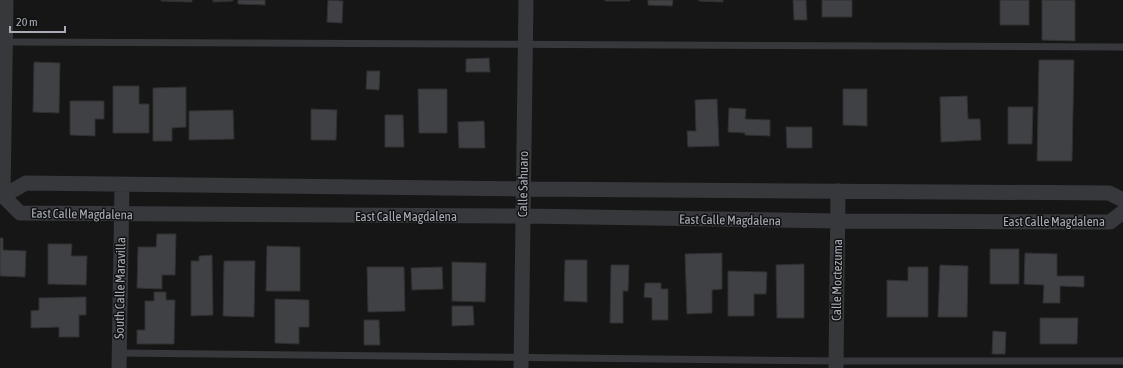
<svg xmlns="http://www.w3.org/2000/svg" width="1123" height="368" font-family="'Asap Condensed',sans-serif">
  <rect width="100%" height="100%" fill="#161617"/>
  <!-- building -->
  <path fill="#404144" stroke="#303033" d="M161,0h31v2l-31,-1z
    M213,0h20v1l-20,1z
    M238,0h27v5l-27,-1z
    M328,0l15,1 -1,22 -15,-1z
    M605,0h25v1h-25z
    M648,0h25l-1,6 -24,-1z
    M699,0h24v2l-24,-1z
    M793,0h13l1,20h-13z
    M822,0h30v17h-30z
    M1000,0h29v25h-29z
    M1042,0h33v41l-33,-1z
    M489,58l1,14h-24v-13z
    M1039,60h35l-2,101h-35z
    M34,62l26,1 -1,50 -26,-1z
    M367,71h13l-1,19 -13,-1z
    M113,86h26v18h10v29h-36z
    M186,87v40l-14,1v13h-19v-53z
    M418,89h29v44h-28z
    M843,89h24v37l-24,-1z
    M967,96l1,23h12l1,21 -40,2 -1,-45z
    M717,99l2,47 -31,1 -1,-16h9l-1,-31z
    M70,101h34v18h-9v17l-25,-1z
    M1008,107h25l-1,37h-24z
    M729,108l17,1 -1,10 25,1v16l-25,-1v-2l-17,-1z
    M311,109l26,1 -1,30h-25z
    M233,110l1,29 -45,1v-29z
    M385,115h18l1,32h-19z
    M484,121l1,27h-26l-1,-26z
    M786,127h26v21h-25z
    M157,234h19l-1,41h-13v14l-25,-1 1,-41h18z
    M0,238h3v12l23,1 -1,26 -25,-1z
    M48,244h24l-1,12h16l-1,29 -38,-1z
    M267,246l33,1v44h-34z
    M990,249h29v35h-29z
    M722,253v36l-10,1v23l-25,1 -2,-60z
    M1025,253l32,1v22h27v11l-24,-1v17h-17l1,-18 -20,-1z
    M212,255l1,60 -22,1v-55h8v-5z
    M565,260h22v42l-23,-1z
    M224,261h31l-1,56 -31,-1z
    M452,262l34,1 -1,39 -33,-1z
    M804,264v54h-27l-1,-53z
    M611,265h18l-1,26h-5v32h-13z
    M940,265l28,1 -1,51h-29z
    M367,267h37l1,44 -37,1z
    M442,267l1,22 -31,1 -1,-22z
    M908,267h20v50h-41v-37l21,1z
    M728,271l39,1 -1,22h-12v22h-26z
    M645,283h16v6h7v31h-16v-22l-8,-1z
    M154,292h12v8h9l-1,44h-37v-14h8v-29h9z
    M86,297v18h-7v22h-20v-10l-28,1v-17l8,-1v-12z
    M275,299l34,1v27h-10v17l-24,-1z
    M452,306h21l1,19 -22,1z
    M1040,318h38l-1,26h-37z
    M364,320h15l1,25h-16z
    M993,331l13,1 -1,22h-13z"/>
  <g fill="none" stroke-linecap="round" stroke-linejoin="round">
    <!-- service -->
    <path stroke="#37383c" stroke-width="7" d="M6,42l1117,5
      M119,353l717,8h287"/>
    <!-- minor -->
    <path stroke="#37383c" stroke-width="15" d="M3,196l17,17 503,3 315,5 272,1 13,-10
      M3,196l23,-13 498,6 585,4 14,7
      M3,196l3,-196
      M119,368l3,-183
      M521,368l5,-368
      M836,368l2,-177"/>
  </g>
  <g text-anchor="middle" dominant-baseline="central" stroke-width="3" stroke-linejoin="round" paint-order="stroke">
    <!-- street labels -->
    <g font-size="13" fill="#a8adb7" stroke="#111112">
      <text transform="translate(523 184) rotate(-89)">Calle Sahuaro</text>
      <text transform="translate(82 214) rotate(1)">East Calle Magdalena</text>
      <text x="406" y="216">East Calle Magdalena</text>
      <text transform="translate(730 220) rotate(1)">East Calle Magdalena</text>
      <text x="1054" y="221">East Calle Magdalena</text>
      <text transform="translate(837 280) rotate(-89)">Calle Moctezuma</text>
      <text transform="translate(120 288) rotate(-89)">South Calle Maravilla</text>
    </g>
  </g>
  <!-- scale -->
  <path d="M10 26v6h55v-6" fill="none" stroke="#a8adb7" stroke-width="2"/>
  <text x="16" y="26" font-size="12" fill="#a8adb7" stroke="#111112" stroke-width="3" paint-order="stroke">20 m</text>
</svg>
